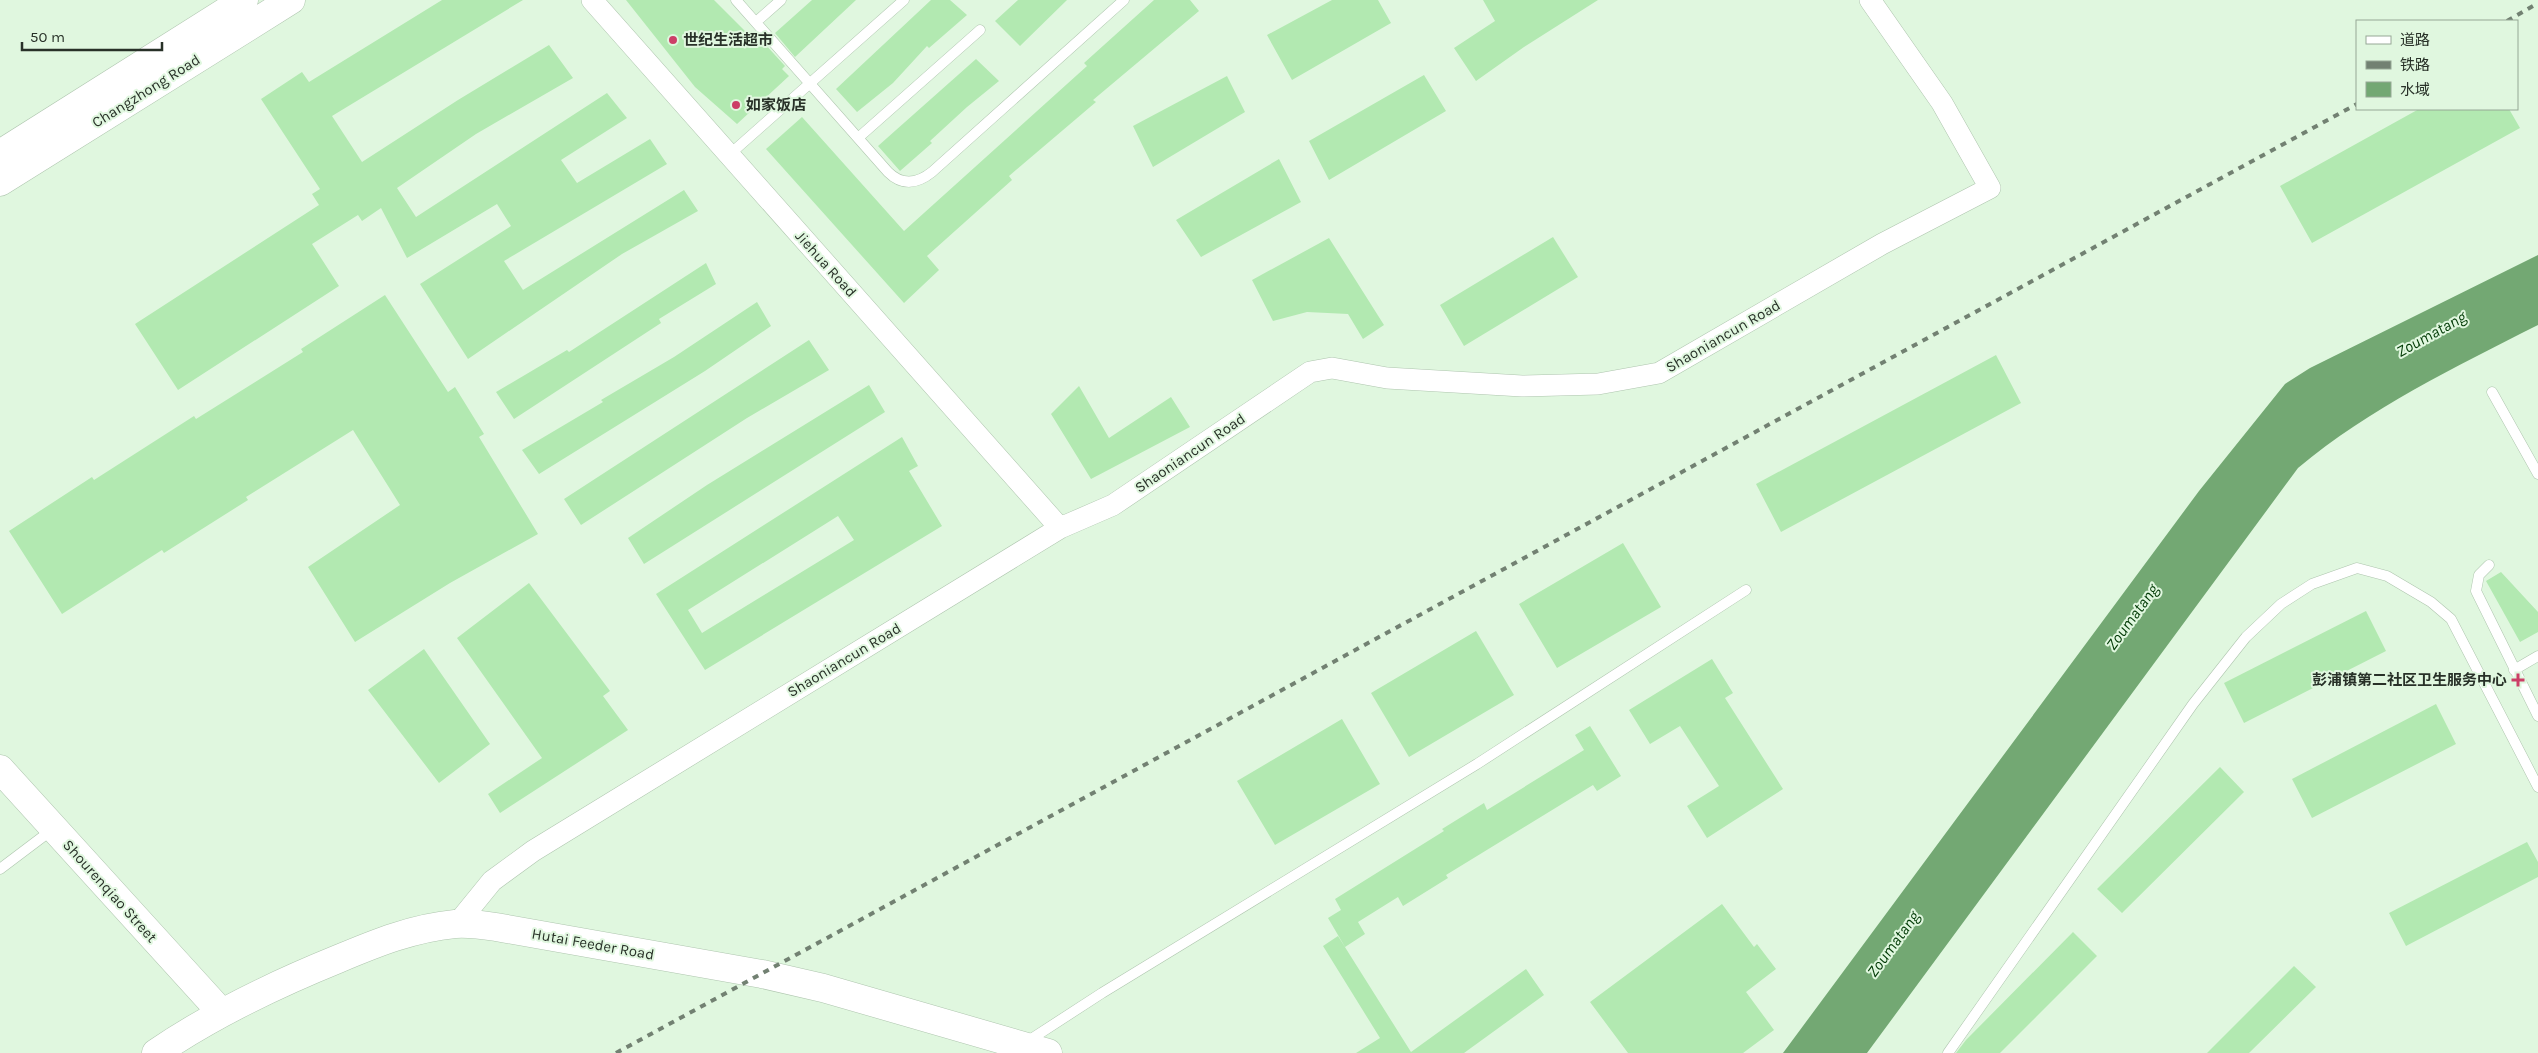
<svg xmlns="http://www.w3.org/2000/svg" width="2538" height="1053" font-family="Karla,'Noto Sans SC',sans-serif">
  <rect width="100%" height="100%" fill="#e0f7df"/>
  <!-- water -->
  <path fill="#73a873" d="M2538,255v70c-83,42 -168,83 -240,143l-431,585h-84l416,-562 86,-107 25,-16z"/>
  <!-- building -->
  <path fill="#b2e9b1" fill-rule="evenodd" d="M442,0h81l-191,116 30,46 96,-62 91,-55 24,33 -97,56 -79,54 19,29 191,-124 20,25 -66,42 16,23 73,-44 17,25 -163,97 19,29 161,-100 14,21 -76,43 -154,105 -48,-75 91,-58 -14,-22 -90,54 -26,-50 -19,13 -4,-6 -46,29 27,42 -161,104 -43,-66 184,-119 -7,-11 8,-5 -59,-90 41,-27 7,10z
    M626,0h88l46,46 4,-3 21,23 -3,3 7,7 -52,48 -42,-37z
    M812,0h44l-61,57 -20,-24z
    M931,0h19l17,15 -38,33 -2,-2 -34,37 -36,29 -21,-23z
    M1018,0h49l-47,46 -25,-25z
    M1154,0h36l9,11 -106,89 3,2 -87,74 3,4 -85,76 12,14 -35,33 -138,-154 36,-32 102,114 183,-165 -3,-3z
    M1332,0h46l13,23 -99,57 -25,-45z
    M1483,0h115l-74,47 -48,34 -22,-33 41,-27z
    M976,59l23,22 -32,26 -37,34 2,2 -32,28 -22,-25z
    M1424,75l22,36 -117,69 -20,-39z
    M1227,76l18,36 -92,55 -20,-41z
    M2419,109h90l11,19 -208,115 -32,-57z
    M1279,159l22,43 -100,55 -25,-37z
    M1553,237l25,40 -114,69 -24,-41z
    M1329,238l55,87 -21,14 -15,-25 -41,-2 -34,9 -21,-41z
    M706,263l10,21 -57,35 2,4 -147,96 -18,-27 71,-42 2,2z
    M385,295l63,97 7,-5 29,47 -5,3 59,97 -88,49 -95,59 -47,-75 92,-62 -47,-75 -107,67 2,3 -84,53 -2,-3 -100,64 -53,-83 83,-54 2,3 100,-64 2,3 107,-67 -2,-3z
    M757,302l14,24 -66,45 -166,103 -17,-24 81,-48 -2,-2 73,-43z
    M809,340l20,30 -82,48 -166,107 -17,-26z
    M1996,355l25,48 -240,129 -25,-48z
    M869,385l16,27 -241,152 -16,-26 79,-53z
    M1079,386l30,52 62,-41 19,30 -99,52 -40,-65z
    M902,437l16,29 -9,5 33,55 -237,144 -49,-76zM838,516l16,24 -152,93 -14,-23z
    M1623,543l38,64 -104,61 -38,-64z
    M2501,572l37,40v20l-18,10 -34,-61z
    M529,583l81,108 -7,5 25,34 -128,83 -12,-19 54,-36 -85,-120z
    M2366,611l20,40 -142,72 -20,-40z
    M1476,631l38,64 -105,62 -38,-64z
    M424,649l66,95 -51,39 -71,-93z
    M1712,659l21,34 -8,5 58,91 -76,49 -20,-32 32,-20 -39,-60 -30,18 -21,-34z
    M2436,704l20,40 -144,74 -20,-39z
    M1342,719l38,65 -105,61 -38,-64z
    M1590,726l31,50 -24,15 -4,-6 -147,90 2,3 -45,28 -5,-9 -40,25 7,12 -20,13 -17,-29 13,-8 -6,-11 109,-68 -2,-2 42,-26 3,7 97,-60 -9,-15z
    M2220,767l24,25 -122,121 -25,-24z
    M2527,842l11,20v15l-132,69 -17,-33z
    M1722,904l32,43 3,-3 19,25 -30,23 28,38 -31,23h-115l-38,-51z
    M2073,932l24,24 -97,97h-44l10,-13z
    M1338,936l73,116 115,-83 18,26 -80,58h-108l24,-15 -57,-92z
    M2294,966l22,21 -67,66h-42z"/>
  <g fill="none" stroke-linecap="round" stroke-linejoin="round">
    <!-- lane casing -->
    <g stroke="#aec5ae" stroke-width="11">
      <path id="lane" d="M736,0l152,172c14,14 29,12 44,0l192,-172
        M756,22l25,-22
        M858,138l122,-108
        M729,155l175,-155
        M2492,392l46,82
        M2489,565l-10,10 -3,16 62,125
        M2514,670l24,-14
        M0,869l53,-40
        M1025,1043l77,-50 375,-229 269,-174
        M1948,1053l245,-349 53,-67 35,-33 31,-20 45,-16 30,8 44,26 20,17 87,168"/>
    </g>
    <!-- street casing -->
    <g stroke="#aec5ae" stroke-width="22">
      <path id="street" d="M592,0l468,528
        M457,924l35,-43 41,-30 527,-323 53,-23 197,-133 22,-4 55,10 135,8 76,-2 61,-11 223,-129 108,-56 -48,-85 -72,-103"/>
    </g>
    <!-- secondary casing -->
    <g stroke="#aec5ae" stroke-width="29">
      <path id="secondary" d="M0,769l221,243
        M156,1053c57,-39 118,-68 182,-94 38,-16 75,-31 117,-35 13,-1 28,1 41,3l266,47 61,14 225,65"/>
    </g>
    <!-- primary casing -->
    <g stroke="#aec5ae" stroke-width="29">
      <path id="primary" d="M0,154l244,-154
        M0,182l291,-182"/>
    </g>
    <!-- lane -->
    <use href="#lane" stroke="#fff" stroke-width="10"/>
    <!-- street -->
    <use href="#street" stroke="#fff" stroke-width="21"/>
    <!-- secondary -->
    <use href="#secondary" stroke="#fff" stroke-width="28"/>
    <!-- primary -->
    <use href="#primary" stroke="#fff" stroke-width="28"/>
    <!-- rail -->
    <path stroke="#728172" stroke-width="4" stroke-dasharray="6 6" stroke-linecap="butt" d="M2507,21l31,-18
      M616,1053l1741,-949"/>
  </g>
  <!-- markers -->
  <g fill="#cc3e67" stroke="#e0f7df" stroke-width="2">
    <circle cx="673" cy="40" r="5"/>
    <circle cx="736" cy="105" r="5"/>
    <path d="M2515.5 672.5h5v5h5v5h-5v5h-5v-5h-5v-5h5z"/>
  </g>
  <g text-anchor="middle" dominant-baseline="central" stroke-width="4" stroke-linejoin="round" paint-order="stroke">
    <!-- poi labels -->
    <g font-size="15" font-weight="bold" fill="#283128" stroke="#e0f7df" text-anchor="start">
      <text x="683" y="40">世纪生活超市</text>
      <text x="746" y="105">如家饭店</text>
      <text x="2507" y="680" text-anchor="end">彭浦镇第二社区卫生服务中心</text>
    </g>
    <!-- street labels -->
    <g font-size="15" fill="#283128" stroke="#e0f7df">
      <text transform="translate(146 91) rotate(-32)">Changzhong Road</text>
      <text transform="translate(826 264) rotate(48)">Jiehua Road</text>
      <text transform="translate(1723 336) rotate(-30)">Shaoniancun Road</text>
      <text transform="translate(1190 453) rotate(-34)">Shaoniancun Road</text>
      <text transform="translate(844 660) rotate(-31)">Shaoniancun Road</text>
      <text transform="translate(110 891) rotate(48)">Shourenqiao Street</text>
      <text transform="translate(593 944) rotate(10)">Hutai Feeder Road</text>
    </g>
    <!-- water labels -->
    <g font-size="16" font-style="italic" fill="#003a05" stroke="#e0f7df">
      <text transform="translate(2431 334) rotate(-29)">Zoumatang</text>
      <text transform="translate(2132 617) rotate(-54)">Zoumatang</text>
      <text transform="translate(1893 944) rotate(-54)">Zoumatang</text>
    </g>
  </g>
  <!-- legend -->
  <rect x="2356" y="20" width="162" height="90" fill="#e0f7df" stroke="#96a896"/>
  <rect x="2366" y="36" width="25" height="8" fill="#ffffff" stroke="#96a896"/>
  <text x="2400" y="45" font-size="15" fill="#283128">道路</text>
  <rect x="2366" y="61" width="25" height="8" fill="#728172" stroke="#96a896"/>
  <text x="2400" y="70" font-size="15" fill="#283128">铁路</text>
  <rect x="2366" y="82" width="25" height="15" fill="#73a873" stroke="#96a896"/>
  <text x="2400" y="95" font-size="15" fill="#283128">水域</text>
  <!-- scale -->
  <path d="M22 42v8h140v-8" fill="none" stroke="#283128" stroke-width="2.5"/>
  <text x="30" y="42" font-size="15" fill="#283128" stroke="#e0f7df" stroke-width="4" paint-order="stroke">50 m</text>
</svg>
